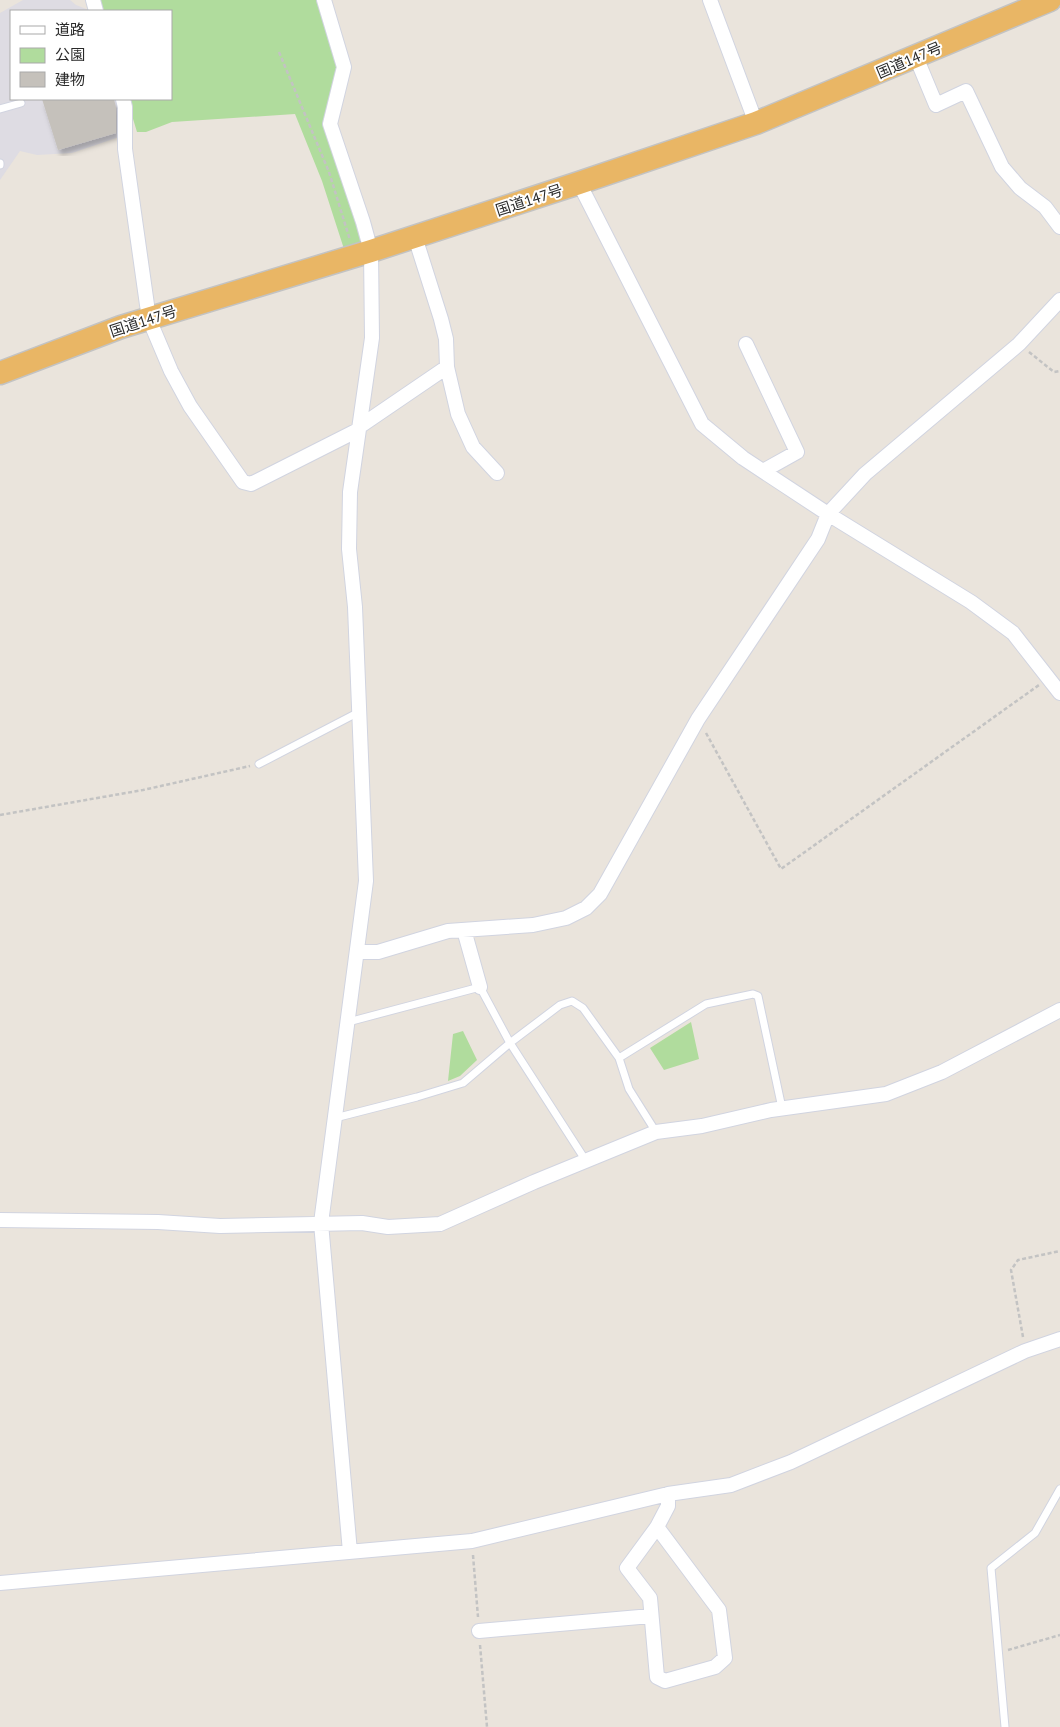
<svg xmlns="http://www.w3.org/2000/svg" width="1060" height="1727" font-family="'PT Sans','Noto Sans JP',sans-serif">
  <defs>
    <filter id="shadow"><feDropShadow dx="3" dy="5.5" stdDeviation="2.5" flood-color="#0004"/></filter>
  </defs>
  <rect width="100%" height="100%" fill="#eae4dc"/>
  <!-- industrial -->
  <path fill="#dedce3" d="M23,0h47l6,5 13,5 1,1h-79v88h106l11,35 -56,19 -35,2 -17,-4 -20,29v-167z"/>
  <!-- green -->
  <path fill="#b0dc9d" d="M100,0h219l19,69 -13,59 37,115 -18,6 -22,-68 -27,-67 -123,8 -26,10h-9l-10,-33h44v-88h-68z
    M691,1022l8,37 -35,11 -14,-22z
    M463,1031l14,29 -17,16 -12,5 5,-47z"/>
  <!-- building -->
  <path fill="#c5c1bb" filter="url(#shadow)" d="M42,99h72l2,9v25l-58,17z"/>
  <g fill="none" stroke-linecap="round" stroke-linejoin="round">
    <!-- service casing -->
    <g stroke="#d1d4e0" stroke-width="9">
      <path id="service" d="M0,109l21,-6
        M0,163v2
        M259,764l100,-52
        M348,1022l132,-35 30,56 76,118
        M619,1058l87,-54 47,-10 5,2 24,112
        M335,1118l82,-21 46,-14 47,-40 50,-38 12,-4 11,7 36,50 10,31 27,43
        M1005,1727l-14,-159 44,-35 25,-44"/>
    </g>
    <!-- minor casing -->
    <g stroke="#d1d4e0" stroke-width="16">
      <path id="minor" d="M93,0l3,11
        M324,0l20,67 -14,57 33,98 8,29 1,87 -22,154 -1,57 6,58 11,274 -45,342 29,329
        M710,0l46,123
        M916,57l20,48 30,-14 36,76 18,21 25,19 15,20
        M123,99l2,8v42l24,170 22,52 19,35 53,76 8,2 107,-54
        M579,183l123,241 41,34 85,56 143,88 42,31 47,60
        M415,237l26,82 5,20 1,28
        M746,344l51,108 -34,19
        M359,427l88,-60 11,47 15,33 24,26
        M464,930l16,57
        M357,952h21l70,-21 85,-6 33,-7 20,-10 14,-14 98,-175 120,-180 10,-25 37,-40 154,-130 41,-44
        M0,1220l158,2 62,4 142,-3 26,4 52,-3 94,-42 122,-50 46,-6 69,-16 115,-16 56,-22 118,-62
        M657,1527l62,83 6,48 -10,9 -50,14 -8,-4 -7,-79 -23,-30 30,-41 11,-21v-12
        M0,1583l472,-42 196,-47 63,-9 60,-23 234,-111 35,-12
        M479,1631l172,-15"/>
    </g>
    <!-- trunk casing -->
    <g stroke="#c3c3c3" stroke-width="25">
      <path id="trunk" d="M0,373l121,-46 250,-76 208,-68 177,-60 294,-123"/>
    </g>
    <!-- path -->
    <path stroke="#c3c3c3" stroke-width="2.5" stroke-dasharray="4 2.5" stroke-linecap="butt" d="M279,52l50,120 21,68
      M1029,352l25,20 6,-1
      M706,733l75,136 258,-184
      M0,815l143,-25 107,-24
      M1023,1337l-12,-67 7,-10 42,-9
      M473,1555l5,62
      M480,1645l7,82
      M1008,1650l52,-15"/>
    <!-- service -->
    <use href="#service" stroke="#fff" stroke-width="7"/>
    <!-- minor -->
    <use href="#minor" stroke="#fff" stroke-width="14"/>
    <!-- trunk -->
    <use href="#trunk" stroke="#e9b665" stroke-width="22"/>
  </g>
  <g text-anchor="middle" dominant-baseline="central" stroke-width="4" stroke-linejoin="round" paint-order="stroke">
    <!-- street labels -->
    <g font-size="15" fill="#292929" stroke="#fff">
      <text transform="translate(909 60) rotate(-23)">国道147号</text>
      <text transform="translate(529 200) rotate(-18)">国道147号</text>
      <text transform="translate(143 321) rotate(-18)">国道147号</text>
    </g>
  </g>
  <!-- legend -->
  <rect x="10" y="10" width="162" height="90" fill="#ffffff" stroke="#a9a9a9"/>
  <rect x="20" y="26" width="25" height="8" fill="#ffffff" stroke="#a9a9a9"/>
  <text x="55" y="35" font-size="15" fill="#292929">道路</text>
  <rect x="20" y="48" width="25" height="15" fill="#b0dc9d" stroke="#a9a9a9"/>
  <text x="55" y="60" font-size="15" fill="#292929">公園</text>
  <rect x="20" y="72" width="25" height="15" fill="#c5c1bb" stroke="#a9a9a9"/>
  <text x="55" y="85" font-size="15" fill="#292929">建物</text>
</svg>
